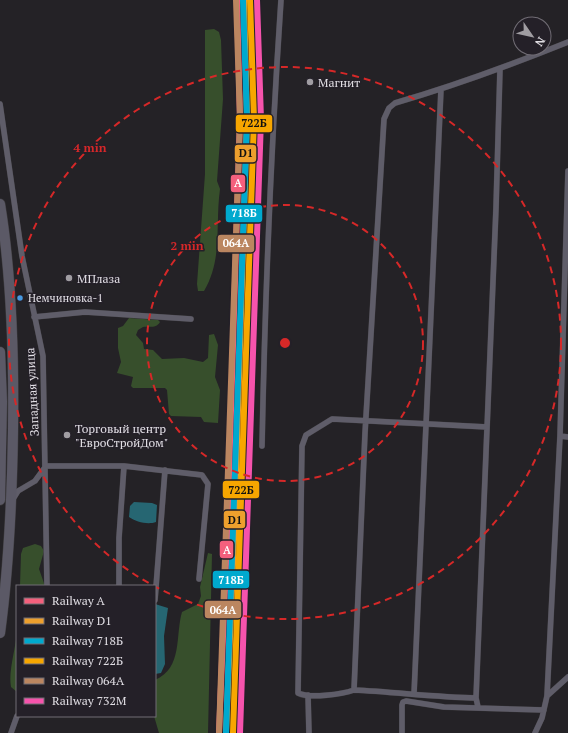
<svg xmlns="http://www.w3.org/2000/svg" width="568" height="733" font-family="'PT Serif',serif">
  <rect width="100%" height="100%" fill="#242226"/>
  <!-- forest -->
  <path fill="#374f2c" d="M214,29l5,3 2,8 2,59 -6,82 3,8c-5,36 3,70 -16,102h-6l-1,-7 8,-110v-144z
    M129,318l29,2 2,2c-4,7 -11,4 -17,5l-5,3 -2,5 7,8 1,6 9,1 9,9 22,-1 19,4 5,-4 1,-23 5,-1 4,11 -3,32 5,13 -2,33 -14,-1 -3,-5 -30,-1 -2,-2 -2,-24 -2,-2h-32l-2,-2 2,-9 -16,-4 4,-11 -3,-14v-20l5,-2z
    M35,544l6,2 3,5 -5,18 6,17h-25l1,-32 2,-6z
    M208,553l4,1 -4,179h-49l-5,-17 1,-36c28,-12 20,-44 27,-68l16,-8 3,-8 -1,-9z
    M17,631v61l-6,-5c-3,-16 5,-39 6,-56z"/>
  <!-- water -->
  <path fill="#266672" d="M134,502l18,1 5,2 -1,17c-8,3 -20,0 -27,-5l1,-11z
    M155,604l13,4 -4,28 1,28 -4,9 -6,1z"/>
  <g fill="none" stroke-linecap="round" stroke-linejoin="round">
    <!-- street casing -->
    <g stroke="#3f3d40" stroke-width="6">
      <path id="street" d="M0,104l22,152 21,100 4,230
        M34,317l51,-5 106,7
        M560,436l8,1
        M262,446c3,-149 9,-297 19,-446
        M46,466h78l78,9 6,9 -9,95
        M13,499l5,-8 17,-10 11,-15
        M119,586v-48l5,-72
        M155,600l10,-130
        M354,690l11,-257 19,-314 5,-11 6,-5c59,-17 116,-38 173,-61
        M414,694l27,-605
        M308,695l1,38
        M547,696l21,-19
        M476,698l20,-490 4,-139
        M478,707l-2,-9c-41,-1 -81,-6 -122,-8 -11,4 -45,9 -56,3l4,-247 4,-11 26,-16 155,8
        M11,733l6,-17
        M402,733v-28l1,-3 3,-1 38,6 100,3
        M535,733l7,-15 5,-22 13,-260 8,-265"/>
    </g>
    <!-- highway casing -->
    <g stroke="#3f3d40" stroke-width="11">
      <path id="highway" d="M0,204c12,74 14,151 13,226 -1,68 -4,136 -13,203
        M0,352l2,50 -2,98"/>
    </g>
    <!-- street -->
    <use href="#street" stroke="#5f5d69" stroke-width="5.5"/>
    <!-- highway -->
    <use href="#highway" stroke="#5b5966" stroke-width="10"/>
    <!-- rail-1 casing -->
    <g stroke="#242028" stroke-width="9">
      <path id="rail-1" d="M219,733l8,-193 13,-422 -3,-118"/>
    </g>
    <!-- rail-2 casing -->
    <g stroke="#242028" stroke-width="9">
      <path id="rail-2" d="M226,733l8,-193 13,-422 -3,-118"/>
    </g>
    <!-- rail-3 casing -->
    <g stroke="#242028" stroke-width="9">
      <path id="rail-3" d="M226,733l21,-614 -4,-119"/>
    </g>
    <!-- rail-4 casing -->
    <g stroke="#242028" stroke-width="9">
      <path id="rail-4" d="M233,733l21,-614 -4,-119"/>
    </g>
    <!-- rail-5 casing -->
    <g stroke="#242028" stroke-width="9">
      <path id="rail-5" d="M219,733l21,-614 -4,-119"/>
    </g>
    <!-- rail-6 casing -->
    <g stroke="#242028" stroke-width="9">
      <path id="rail-6" d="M240,733l21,-614 -4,-119"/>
    </g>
    <!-- rail-1 -->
    <use href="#rail-1" stroke="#f4607d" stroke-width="6"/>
    <!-- rail-2 -->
    <use href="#rail-2" stroke="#ed9f2d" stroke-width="6"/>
    <!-- rail-3 -->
    <use href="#rail-3" stroke="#00a9ce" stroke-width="6"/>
    <!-- rail-4 -->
    <use href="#rail-4" stroke="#f7a600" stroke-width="6"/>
    <!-- rail-5 -->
    <use href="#rail-5" stroke="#bb8660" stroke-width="6"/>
    <!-- rail-6 -->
    <use href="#rail-6" stroke="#f653ac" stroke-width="6"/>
  </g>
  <!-- distance rings -->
  <g fill="none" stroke="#d62828" stroke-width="2" stroke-dasharray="7 5">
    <circle cx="285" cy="343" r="138"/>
    <circle cx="285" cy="343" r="276"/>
  </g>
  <!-- markers -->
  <g fill="#a09da2" stroke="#242028" stroke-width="1.5">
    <circle cx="310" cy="82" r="4"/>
    <circle cx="69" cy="278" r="4"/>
    <circle cx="67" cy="435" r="4"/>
  </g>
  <circle fill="#4699e1" stroke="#242028" stroke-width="1.5" cx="20" cy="298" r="3.5"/>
  <g text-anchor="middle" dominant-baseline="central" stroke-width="3" stroke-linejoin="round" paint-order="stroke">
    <!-- bus labels -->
    <g font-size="11" fill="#e2dfe5" stroke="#242028" text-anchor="start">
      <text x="28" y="298">Немчиновка-1</text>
    </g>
    <!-- poi labels -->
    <g font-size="12" fill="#e2dfe5" stroke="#242028" text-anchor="start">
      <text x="318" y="82">Магнит</text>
      <text x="77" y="278">МПлаза</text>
      <text x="75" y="428">Торговый центр<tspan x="75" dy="14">"ЕвроСтройДом"</tspan></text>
    </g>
    <!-- street labels -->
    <g font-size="12" fill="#e2dfe5" stroke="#242028">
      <text transform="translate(32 392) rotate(-93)">Западная улица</text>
    </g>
  </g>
  <circle cx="285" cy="343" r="6" fill="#d62828" stroke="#242028" stroke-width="2"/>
  <g font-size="12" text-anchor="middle" font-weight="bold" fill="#d62828" stroke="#242028" stroke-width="3" stroke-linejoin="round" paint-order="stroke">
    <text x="90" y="152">4 min</text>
    <text x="187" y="250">2 min</text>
  </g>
  <g stroke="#242028" stroke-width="1.5">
    <rect x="235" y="114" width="38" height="19" rx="4" fill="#f7a600"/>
    <rect x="234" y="144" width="23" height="19" rx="4" fill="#ed9f2d"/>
    <rect x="230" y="174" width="16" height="19" rx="4" fill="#f4607d"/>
    <rect x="225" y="204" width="38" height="19" rx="4" fill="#00a9ce"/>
    <rect x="217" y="234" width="38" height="19" rx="4" fill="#bb8660"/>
    <rect x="222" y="480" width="38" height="19" rx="4" fill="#f7a600"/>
    <rect x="223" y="510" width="23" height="19" rx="4" fill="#ed9f2d"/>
    <rect x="219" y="540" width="15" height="19" rx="4" fill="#f4607d"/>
    <rect x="212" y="570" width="38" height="19" rx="4" fill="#00a9ce"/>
    <rect x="204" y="600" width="38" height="19" rx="4" fill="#bb8660"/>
  </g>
  <g font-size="11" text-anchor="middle" font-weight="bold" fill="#fff">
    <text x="238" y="187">A</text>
    <text x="244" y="217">718Б</text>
    <text x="236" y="247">064А</text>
    <text x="227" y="554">A</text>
    <text x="231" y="584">718Б</text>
    <text x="223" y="614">064А</text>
  </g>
  <g font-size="11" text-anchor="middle" font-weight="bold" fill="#111">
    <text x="254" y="127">722Б</text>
    <text x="246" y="157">D1</text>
    <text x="241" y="494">722Б</text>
    <text x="235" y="524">D1</text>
  </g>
  <!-- legend -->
  <rect x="16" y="585" width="140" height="132" fill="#242028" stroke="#706c74"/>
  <rect x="24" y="598" width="20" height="6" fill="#f4607d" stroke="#706c74"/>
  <text x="52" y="605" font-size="12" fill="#e2dfe5">Railway A</text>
  <rect x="24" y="618" width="20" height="6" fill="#ed9f2d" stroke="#706c74"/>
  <text x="52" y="625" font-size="12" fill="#e2dfe5">Railway D1</text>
  <rect x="24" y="638" width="20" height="6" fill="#00a9ce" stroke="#706c74"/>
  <text x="52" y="645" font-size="12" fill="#e2dfe5">Railway 718Б</text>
  <rect x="24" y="658" width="20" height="6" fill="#f7a600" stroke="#706c74"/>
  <text x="52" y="665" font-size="12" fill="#e2dfe5">Railway 722Б</text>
  <rect x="24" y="678" width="20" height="6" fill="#bb8660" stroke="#706c74"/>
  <text x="52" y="685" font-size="12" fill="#e2dfe5">Railway 064А</text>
  <rect x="24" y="698" width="20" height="6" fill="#f653ac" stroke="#706c74"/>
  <text x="52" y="705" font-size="12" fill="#e2dfe5">Railway 732М</text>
  <!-- north arrow -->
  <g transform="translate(532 36) rotate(124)"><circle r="19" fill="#242028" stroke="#706c74"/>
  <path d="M0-3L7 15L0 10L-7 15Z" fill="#a09da2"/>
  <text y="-6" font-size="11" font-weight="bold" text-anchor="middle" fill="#e2dfe5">N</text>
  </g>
</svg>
